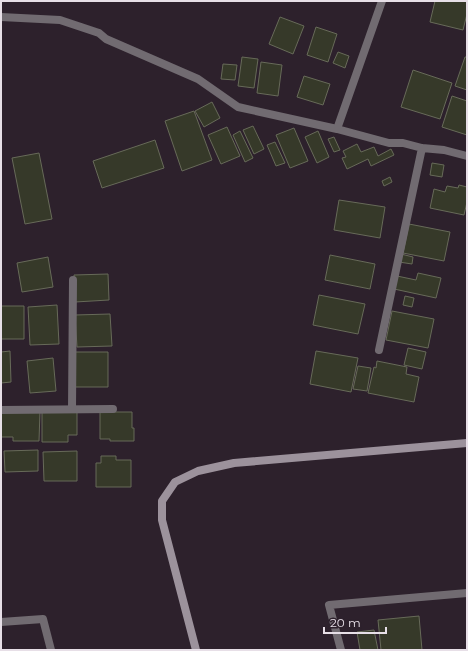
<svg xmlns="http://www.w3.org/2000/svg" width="468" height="651" font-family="Montserrat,sans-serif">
  <rect width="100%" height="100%" fill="#2d212c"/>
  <!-- building -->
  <path fill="#363929" stroke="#676a59" d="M435,1h32v13l-4,16 -33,-8z
    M280,17l24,9 -11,28 -24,-10z
    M316,27l21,7 -9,28 -21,-7z
    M338,52l11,4 -4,12 -12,-5z
    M242,57l16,2 -4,29 -16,-2z
    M465,57h2v33l-12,-4z
    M261,62l21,3 -4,31 -21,-3z
    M223,64l14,1 -2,15 -14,-1z
    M413,70l39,13 -12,36 -39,-12z
    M304,76l26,8 -7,21 -26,-8z
    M452,96l15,5v34l-25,-8z
    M212,102l8,16 -16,9 -9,-16z
    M194,111l18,49 -30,11 -17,-50z
    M253,126l11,23 -10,5 -11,-24z
    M227,127l13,29 -19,8 -13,-29z
    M294,128l14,33 -18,7 -14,-33z
    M240,131l13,27 -8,4 -12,-27z
    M318,131l11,26 -12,6 -12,-26z
    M334,137l6,13 -6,2 -6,-13z
    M155,140l9,28 -62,20 -9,-27z
    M275,142l10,21 -9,3 -9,-21z
    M357,144l4,8 13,-5 4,9 13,-7 3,6 -23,11 -3,-7 -21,10 -5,-11 4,-1 -3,-6z
    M39,153l13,66 -27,5 -13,-66z
    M432,163l12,2 -2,12 -12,-2z
    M390,177l2,5 -8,4 -2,-5z
    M459,185l8,2v15l-3,13 -34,-7 4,-19 11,3 2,-6 11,2z
    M339,200l46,7 -5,31 -46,-8z
    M409,224l41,8 -6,29 -41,-8z
    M401,254l12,3 -1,7 -13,-2z
    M330,255l45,9 -5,25 -45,-9z
    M48,257l5,30 -31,5 -5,-29z
    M418,273l23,5 -5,20 -42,-9 3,-13 19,4z
    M108,274l1,26 -34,2 -1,-27z
    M319,295l46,9 -7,30 -45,-9z
    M405,296l9,2 -2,9 -9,-2z
    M57,305l2,39 -29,1 -2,-38z
    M1,306h23v33h-23z
    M392,311l42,8 -6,29 -42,-8z
    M110,314l2,32 -35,1 -2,-32z
    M408,348l18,4 -4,17 -18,-4z
    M10,351l1,31 -10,1v-31z
    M316,351l42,7 -7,34 -41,-8z
    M75,352h33v35h-33z
    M53,358l3,33 -26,2 -3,-32z
    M377,361l30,6 -1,7 13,3 -5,25 -46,-9 6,-26 2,1z
    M358,366l13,2 -4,23 -14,-2z
    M1,411h39l-1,30h-26v-4h-12z
    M77,411v24h-9v7h-26v-30z
    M100,412h32v16h2v13h-24v-2h-10z
    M38,450v21l-33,1 -1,-21z
    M77,451v30h-33l-1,-29z
    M101,456h15v4h15v27h-35v-24h5z
    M419,616l3,34h-41l-3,-30z
    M374,630l4,20h-18l-3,-18z"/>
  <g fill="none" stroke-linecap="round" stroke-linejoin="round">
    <!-- street -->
    <path stroke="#716b71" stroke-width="8" d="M1,17l59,3 39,13 7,6 92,40 40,28 99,22 52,14h14l19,5 22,2 23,6
      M337,129l45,-128
      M379,350l43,-202
      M72,409l1,-129
      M1,410l112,-1
      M1,622l42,-3 8,31
      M341,650l-12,-45 138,-12"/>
    <!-- secondary -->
    <path stroke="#9c929c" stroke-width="8" d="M196,650l-34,-130v-19l13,-19 23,-11 36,-8 233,-20"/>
  </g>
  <!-- border -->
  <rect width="468" height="651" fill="none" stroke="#e7dfe7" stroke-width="4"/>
  <!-- scale -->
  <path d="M324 627v6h62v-6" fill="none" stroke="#e7dfe7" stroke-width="2"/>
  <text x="330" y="627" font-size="12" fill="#e7dfe7" stroke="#2d212c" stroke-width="3" paint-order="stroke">20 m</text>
</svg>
